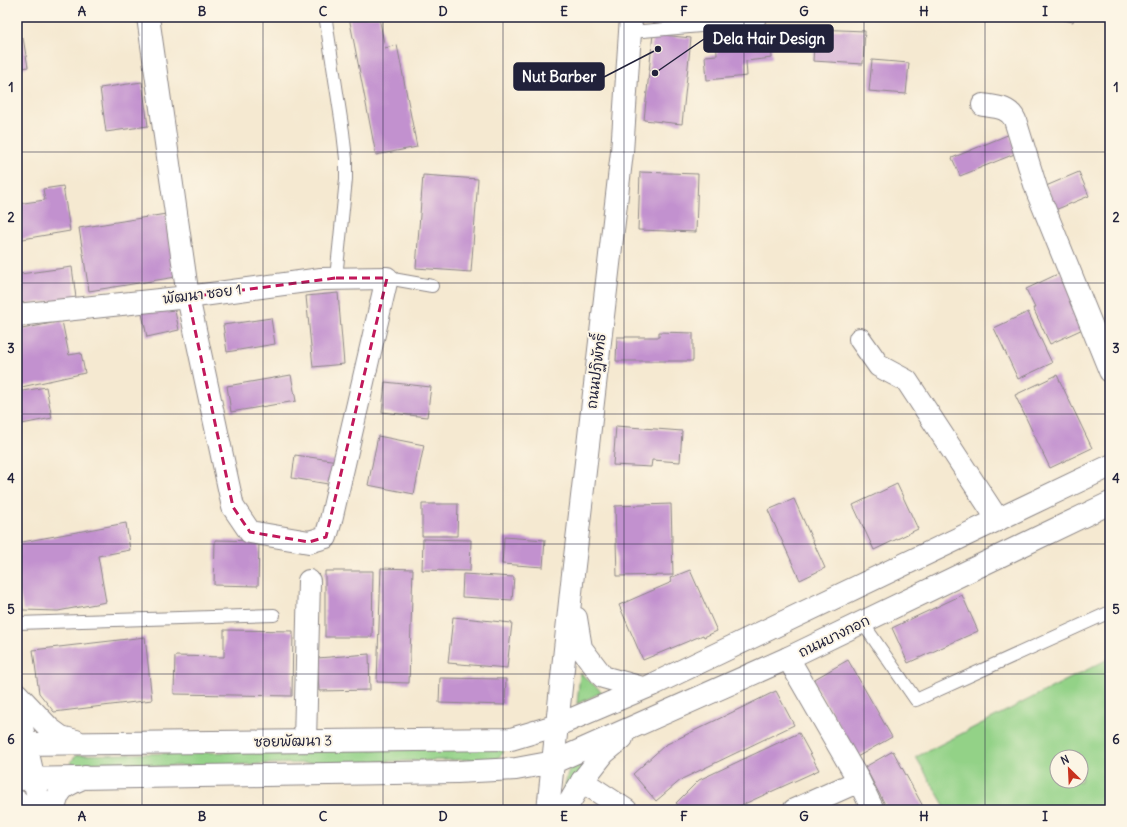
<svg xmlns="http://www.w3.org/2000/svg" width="1127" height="827" font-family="Delius,'Playpen Sans Thai',sans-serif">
  <rect width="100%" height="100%" fill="#fcf5e5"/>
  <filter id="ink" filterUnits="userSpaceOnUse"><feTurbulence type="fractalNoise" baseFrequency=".025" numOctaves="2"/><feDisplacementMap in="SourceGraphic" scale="8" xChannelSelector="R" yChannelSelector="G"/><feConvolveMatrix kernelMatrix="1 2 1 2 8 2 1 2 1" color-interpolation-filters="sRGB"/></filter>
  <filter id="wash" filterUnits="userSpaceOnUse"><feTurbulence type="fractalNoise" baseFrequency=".012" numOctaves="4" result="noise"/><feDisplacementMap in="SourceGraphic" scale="16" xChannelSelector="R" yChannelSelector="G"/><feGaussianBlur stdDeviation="0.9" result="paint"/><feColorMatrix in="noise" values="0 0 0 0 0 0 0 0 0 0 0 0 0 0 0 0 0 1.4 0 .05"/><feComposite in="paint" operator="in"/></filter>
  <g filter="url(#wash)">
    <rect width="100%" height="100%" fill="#f5e9d1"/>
    <!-- green -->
    <path fill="#93d287" stroke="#5a7a61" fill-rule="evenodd" d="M1110,658v149l-5,3h-158l-31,-53zM1057,757h24v24h-24z
      M580,673l22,19 -25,12z
      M495,747l9,5 -7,7 -421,9 -6,-6 7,-7z
      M590,761l-27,32 6,-24z"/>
    <g id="blocks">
      <!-- building -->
      <path fill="#c291cf" d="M349,17h30l6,31 12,-3 20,102 -41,8z
        M1051,17h23l-1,5z
        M815,29l50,2 -2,33 -50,-3z
        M770,31l2,27 -26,3 1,15 -40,4 -2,-24 12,-1 -1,-19z
        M653,34l38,4 -9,86 -38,-4z
        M23,38l5,29 -11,2v-30z
        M872,60l37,3 -3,31 -37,-3z
        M142,82l6,44 -42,6 -6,-44z
        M1010,134l7,19 -57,23 -8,-18z
        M640,172l58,2 -2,58 -58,-2z
        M1079,172l10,24 -34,14 -9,-24z
        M423,175l55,4 -7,93 -55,-4z
        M63,186l7,45 -53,9v-36l28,-4 -2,-11z
        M166,214l10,63 -87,14 -10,-63z
        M17,259l3,15 52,-7 4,31 -59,7z
        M1062,272l25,55 -37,17 -17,-36h2l-9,-19z
        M338,293l6,71 -31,3 -7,-71z
        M173,302l6,28 -32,7 -6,-28z
        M1028,312l24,51 -34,16 -24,-51z
        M271,318l4,26 -48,8 -4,-27z
        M62,321l7,34 12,-2 4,20 -68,15v-58z
        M659,332l34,1v28h-77l1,-24h42z
        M291,375l5,26 -65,11 -4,-26z
        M1057,375l35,73 -42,20 -35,-73z
        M385,382l46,5 -4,30 -45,-5z
        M46,387l6,31 -35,7v-33z
        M616,426l66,5 -2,31 -28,-2 -1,7 -38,-2z
        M378,436l46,9 -10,49 -46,-9z
        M295,455l43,6 -4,24 -42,-7z
        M897,484l21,45 -44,21 -21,-45z
        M794,499l31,69 -25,12 -32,-70z
        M422,504h36l-1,32h-35z
        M671,504l2,71 -56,1 -2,-70z
        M126,523l4,27 -32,6 8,46 -48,9 -35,-1 -6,-31v-36z
        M504,537l41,3 -2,27 -41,-3z
        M423,539l48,1 -1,31 -48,-1z
        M215,540l44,1 -1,45 -44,-1z
        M381,568l32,1 -4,114 -32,-1z
        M690,570l27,61 -13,6 -1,-2 -60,25 -24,-55 53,-23 -2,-4z
        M325,571h48l-1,66h-47z
        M463,574l51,3 -2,23 -50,-3z
        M962,595l16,36 -70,32 -16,-35z
        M453,617l59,6 -5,45 -59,-5z
        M224,630l69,1 -1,65 -118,-2 1,-38 49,1z
        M145,637l7,63 -98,12 -15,-19 -6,-43z
        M369,654l1,36 -51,1 -2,-33z
        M848,660l44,77 -35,20 -44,-77z
        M440,678l66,1 -1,26 -66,-2z
        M776,691l18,34 -112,54 -26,22 -23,-27 32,-29z
        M799,733l20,37 -88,40h-47l-8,-7 23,-23z
        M893,751l32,59h-37l-23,-43z"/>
    </g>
  </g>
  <g filter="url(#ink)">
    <use href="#blocks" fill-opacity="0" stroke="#8c8686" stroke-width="1"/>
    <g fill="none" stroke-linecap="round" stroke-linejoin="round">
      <!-- lane casing -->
      <g stroke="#8c8686" stroke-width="14">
        <path id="lane" d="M326,21l17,111 3,27v20l-10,99
          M631,32l128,-11
          M387,278l45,8
          M862,622l54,78 194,-88
          M17,623l257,-8"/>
      </g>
      <!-- street casing -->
      <g stroke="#8c8686" stroke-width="24">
        <path id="street" d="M983,105c13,2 26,2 32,15l22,71 73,180
          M17,315l171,-18 133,-18 66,-1 -56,242 -5,17 -17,5 -59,-10 -17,-25 -45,-210 -40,-280
          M860,339l19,27 28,15 91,139
          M788,658l71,123 14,29
          M17,706l24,104
          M305,741l4,-160
          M582,781l44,29
          M794,810l65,-29"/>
      </g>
      <!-- secondary casing -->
      <g stroke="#8c8686" stroke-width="24">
        <path id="secondary" d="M576,618l5,30 22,29 40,11
          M17,694l33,35 11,8 15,4
          M17,744l494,-5 47,-14 94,-40 458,-219
          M17,779l440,-7 59,-3 38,-7 234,-104 322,-155
          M17,801l10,9
          M54,810c4,-23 11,-24 31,-33
          M548,810l24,-227 50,-431 9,-135
          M565,810l17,-29 22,-28 18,-15"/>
      </g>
      <!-- lane -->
      <use href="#lane" stroke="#fff" stroke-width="12"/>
      <!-- street -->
      <use href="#street" stroke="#fff" stroke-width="22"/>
      <!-- secondary -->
      <use href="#secondary" stroke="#fff" stroke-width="22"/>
    </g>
  </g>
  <!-- marked area -->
  <path fill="none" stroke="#c2185b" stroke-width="3" stroke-dasharray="8 5" stroke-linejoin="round" d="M336,278h51l-61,259 -17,5 -59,-10 -17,-25 -45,-210z"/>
  <!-- grid -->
  <path fill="none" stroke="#22223b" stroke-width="1" stroke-opacity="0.55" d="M142,17v793M263,17v793M383,17v793M503,17v793M624,17v793M744,17v793M864,17v793M985,17v793M17,152h1093M17,283h1093M17,414h1093M17,544h1093M17,674h1093"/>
  <g text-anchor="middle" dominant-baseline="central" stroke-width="4" stroke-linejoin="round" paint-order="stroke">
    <!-- street labels -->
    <g font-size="14" fill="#22223b" stroke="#fcf5e5">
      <text transform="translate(202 294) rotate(-7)">พัฒนา ซอย 1</text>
      <text transform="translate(596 371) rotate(-83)">ถนนปฏิพัทธิ์</text>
      <text transform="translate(834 636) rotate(-26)">ถนนบางกอก</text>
      <text transform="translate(293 741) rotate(-1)">ซอยพัฒนา 3</text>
    </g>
  </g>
  <!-- callouts -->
  <path fill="none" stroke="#22223b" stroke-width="1.5" d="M655 73L704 39M658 49L604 77"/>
  <g fill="#22223b" stroke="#fcf5e5" stroke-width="1.5">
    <circle cx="655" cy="73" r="4"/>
    <circle cx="658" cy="49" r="4"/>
  </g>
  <g fill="#22223b" stroke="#22223b" stroke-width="1.5">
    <rect x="704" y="25" width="129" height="27" rx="4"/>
    <rect x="514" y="63" width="90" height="27" rx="4"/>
  </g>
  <g font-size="15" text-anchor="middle" font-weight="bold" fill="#fff">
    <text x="769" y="44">Dela Hair Design</text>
    <text x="559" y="82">Nut Barber</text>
  </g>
  <!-- margin -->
  <rect width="1127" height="827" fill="none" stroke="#fcf5e5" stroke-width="44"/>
  <!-- north arrow -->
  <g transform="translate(1069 769) rotate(336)"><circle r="19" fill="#fcf5e5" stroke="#a5a1a1"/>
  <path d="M0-3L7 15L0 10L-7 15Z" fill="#c8321e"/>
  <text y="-6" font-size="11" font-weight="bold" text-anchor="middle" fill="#22223b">N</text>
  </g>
  <rect x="22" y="22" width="1083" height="783" fill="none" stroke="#22223b" stroke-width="1.5"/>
  <g font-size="13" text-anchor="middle" font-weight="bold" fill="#22223b">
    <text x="82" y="16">A</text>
    <text x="202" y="16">B</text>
    <text x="323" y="16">C</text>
    <text x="443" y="16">D</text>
    <text x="564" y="16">E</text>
    <text x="684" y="16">F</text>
    <text x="804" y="16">G</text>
    <text x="924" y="16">H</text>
    <text x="1045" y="16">I</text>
    <text x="11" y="92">1</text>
    <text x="1116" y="92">1</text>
    <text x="11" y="222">2</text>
    <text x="1116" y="222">2</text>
    <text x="11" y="353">3</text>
    <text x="1116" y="353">3</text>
    <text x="11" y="483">4</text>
    <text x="1116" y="483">4</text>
    <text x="11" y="614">5</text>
    <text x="1116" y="614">5</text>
    <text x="11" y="744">6</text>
    <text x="1116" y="744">6</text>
    <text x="82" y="821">A</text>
    <text x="202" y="821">B</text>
    <text x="323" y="821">C</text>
    <text x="443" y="821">D</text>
    <text x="564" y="821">E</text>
    <text x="684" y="821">F</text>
    <text x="804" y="821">G</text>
    <text x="924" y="821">H</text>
    <text x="1045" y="821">I</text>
  </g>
</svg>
